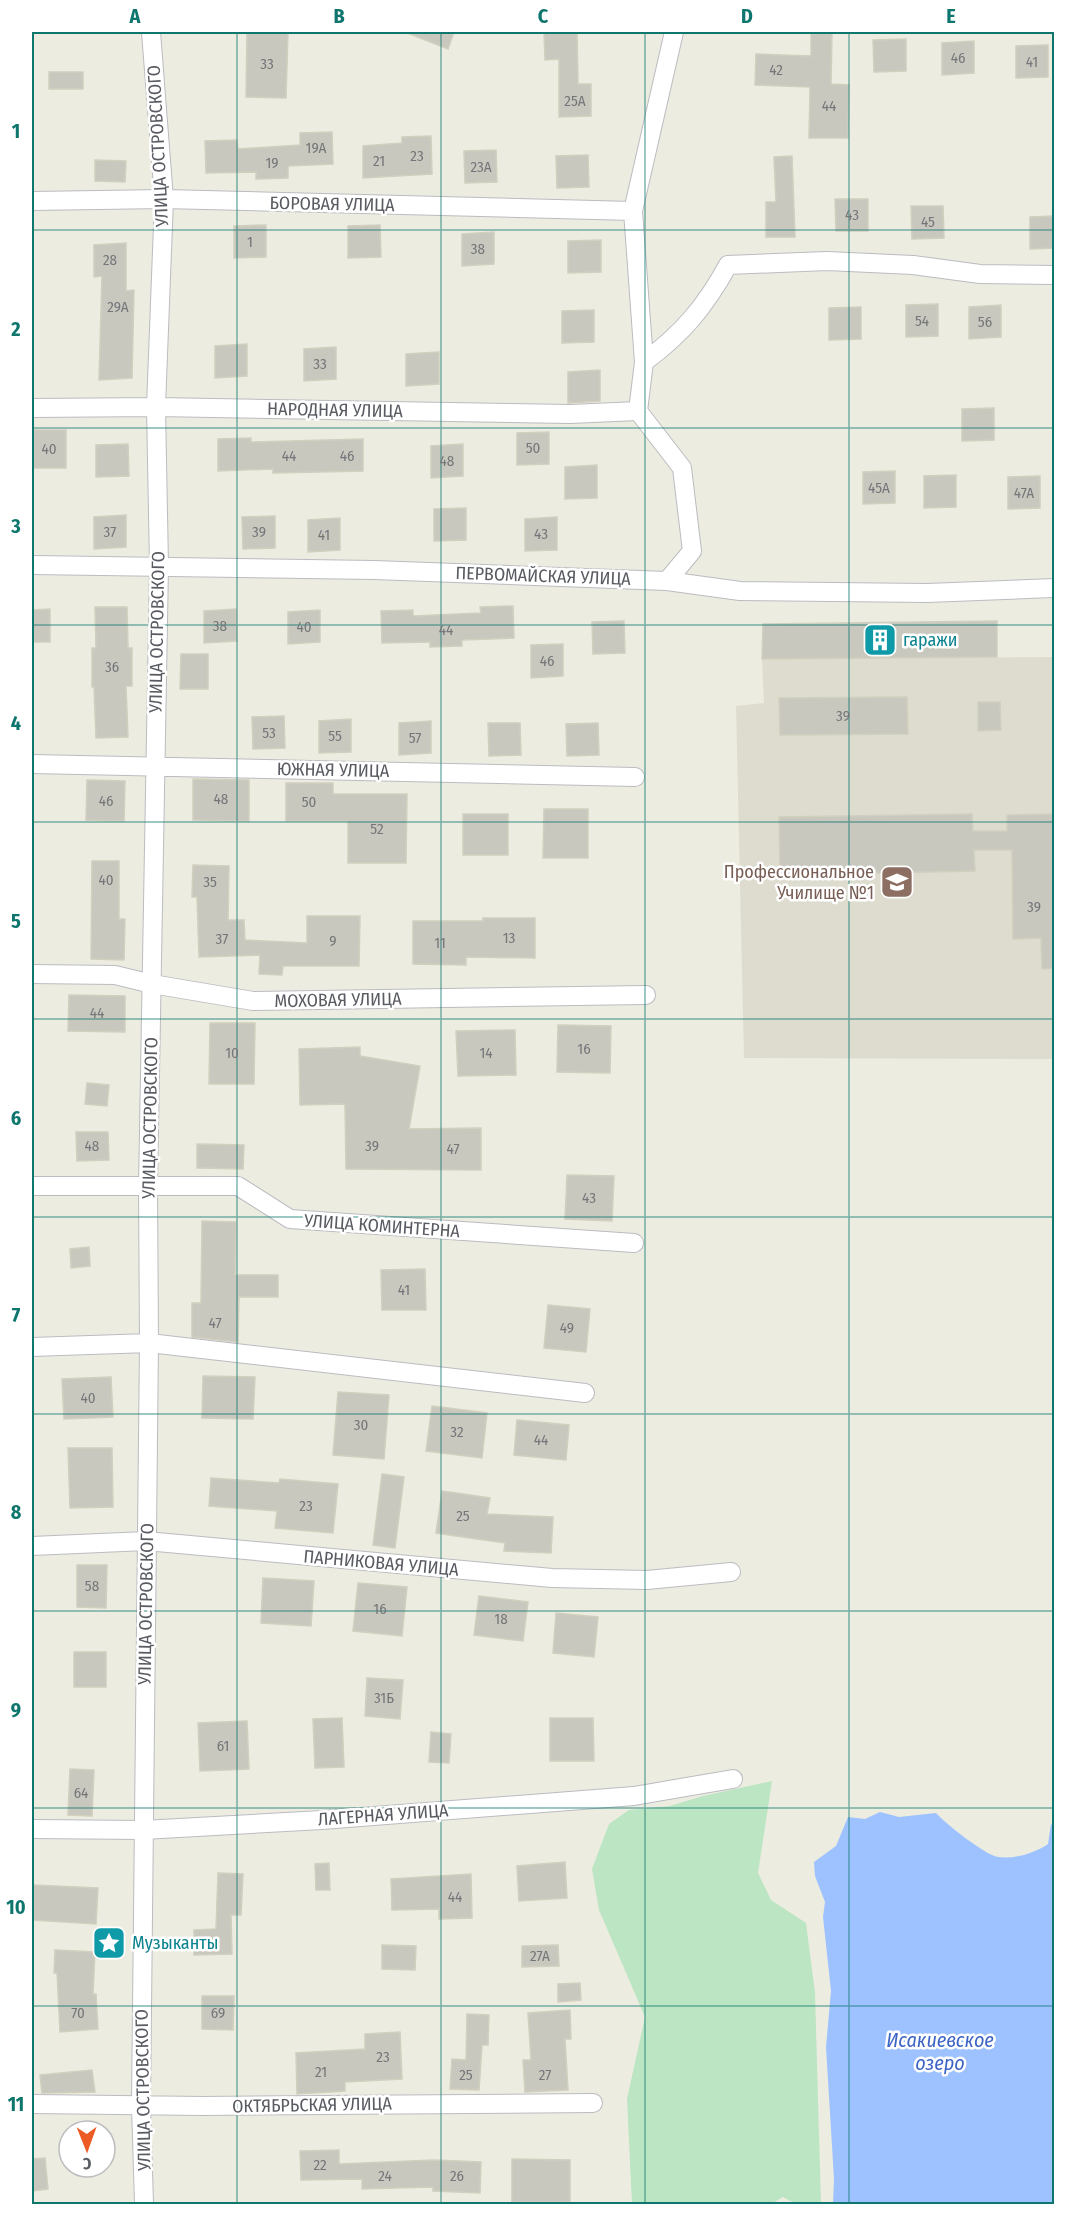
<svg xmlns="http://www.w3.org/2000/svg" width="1086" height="2236" font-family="'Fira Sans Condensed',sans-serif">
  <rect width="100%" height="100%" fill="#edece0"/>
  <!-- education -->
  <path fill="#dddccf" d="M1054,657v402l-310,-1 -8,-352 28,-3 -2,-44z"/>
  <!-- green -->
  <path fill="#bbe5c3" d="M772,1781l-14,92 13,27 35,23 9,70 6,211h-25l-13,-7 -12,7h-139l-5,-105 18,-82 -46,-107 -7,-41 17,-45 20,-14 41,-4 33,-10z"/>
  <!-- water -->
  <path fill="#9dc2ff" d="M880,1812l19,5 37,-4c10,11 49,42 62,44 18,2 37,-4 50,-13l3,-20 3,3v377h-221l1,-25 -8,-132 5,-56 -8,-74 2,-15 -10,-26 -1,-14 22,-16 12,-29 17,2z"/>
  <!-- building -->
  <path fill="#c9c8bf" stroke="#d1cfbe" stroke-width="1.5" d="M247,32h41l-2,66 -40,-1z
    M405,32h49l-6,17z
    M544,32h33l1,52h13v32l-32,1v-58l-14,1z
    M811,32h21l-1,52 18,1 -1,53h-39l1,-51 -55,-2 1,-31 55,2z
    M906,39v32l-32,1 -1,-32z
    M974,41v32l-32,2v-32z
    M1048,45v32l-32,1v-32z
    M49,72h34v17h-34z
    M332,132l1,32 -45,2v12l-32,1v-7l-50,1 -1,-32 32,-1 1,9 62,-4v-12z
    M431,136l1,38 -69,4v-32l39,-3v-6z
    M496,150l1,32 -32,1 -1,-32z
    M588,155l1,32 -32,1 -1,-32z
    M792,156l3,81h-29v-35h10l-2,-45z
    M95,160l31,1 -1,21 -30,-1z
    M835,199h33v32h-32z
    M911,206h32l1,32 -32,1z
    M1054,216v32l-24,1v-32z
    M266,225v32l-32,1v-32z
    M380,225l1,32 -33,1v-32z
    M494,232v32l-32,2v-32z
    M601,240v32l-33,1v-32z
    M126,243v48l8,-1 -2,88 -33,2 3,-104 -8,1v-32z
    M938,304v32l-32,1v-32z
    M1001,305v32l-32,2v-32z
    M861,307v32l-32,1v-32z
    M594,310v32l-32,1v-32z
    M247,344v32l-32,2v-32z
    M336,347v32l-32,2v-32z
    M439,352v32l-33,2v-32z
    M600,370v31l-32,2v-31z
    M994,408v32l-32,1v-32z
    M32,430h34v38h-34z
    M549,432v32l-32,1v-32z
    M251,438v4l112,-3v32l-90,2v-4l-55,2v-32z
    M128,444l1,32 -33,1v-32z
    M463,444v32l-32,2v-32z
    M597,465v33l-32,1v-32z
    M895,471v32l-32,1v-32z
    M956,475v32l-32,1v-32z
    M1040,476v32l-32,1v-32z
    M466,508v32l-32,1v-32z
    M126,515v32l-32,2v-32z
    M275,516v32l-32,1 -1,-32z
    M557,517v33l-32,1v-32z
    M340,518v32l-32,2v-32z
    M513,606l1,32 -52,2v6l-32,1v-5l-48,1 -1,-32 32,-1v6l68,-3 -1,-6z
    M95,607h32l1,41h4v38h-6l2,51 -32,1 -2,-51h-2v-39h4z
    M50,609v33h-18v-32z
    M236,609l1,32 -33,2v-32z
    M320,610v32l-32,2v-32z
    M624,621l1,32 -32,1 -1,-32z
    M997,621v36l-235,2 1,-35z
    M563,644v32l-32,2v-33z
    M181,654h27v35h-28z
    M907,697l1,37 -128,1 -1,-37z
    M978,702h22l1,28 -23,1z
    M284,716l1,32 -32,1 -1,-32z
    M351,719v33l-32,1v-32z
    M431,721v32l-32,2v-32z
    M488,723h32l1,32 -32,1z
    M598,723l1,32 -32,1 -1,-32z
    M193,779l56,1v41l-56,-1z
    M87,780l38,1 -1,40 -38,-1z
    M286,783h47v11h74l-1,69h-58v-42h-62z
    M544,809h44v49h-45z
    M463,814h45v41h-45z
    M972,814l1,17h34v-16l47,-1v154l-12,1 -1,-31 -28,1 -1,-89h-38l1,21 -195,4 -1,-58z
    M92,861h27v58h6l-1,41 -33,-1z
    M193,865l36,1 -1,54h16l1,20 62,3v-27h53l-1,50h-76l-1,9 -23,-1 1,-19 -61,2 -2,-60h-5z
    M483,918h52v40l-69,-1v8l-53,-1v-43h70z
    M69,995l56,1v36l-57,-1z
    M210,1023h45l-1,61h-45z
    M558,1025l53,1 -1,47 -53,-1z
    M515,1030l1,45 -58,1 -2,-45z
    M360,1047v9l60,10 -11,63 72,-1v42l-135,-1 -1,-65 -45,1 -1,-56z
    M87,1083l22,2 -2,21 -22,-2z
    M76,1132h32l1,28 -32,1z
    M197,1144l47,1 -1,24 -46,-1z
    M567,1175l47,1 -2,45 -47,-2z
    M202,1221l34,1 -1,53h43v22h-39l-1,45 -46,-5v-34h9z
    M89,1247l1,19 -19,2 -1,-19z
    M425,1269l1,41h-44l-1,-40z
    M548,1305l42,4 -4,43 -42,-4z
    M203,1376l52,1 -2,42 -51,-1z
    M111,1377l2,40 -49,2 -2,-40z
    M338,1392l51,3 -5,64 -51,-4z
    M432,1406l55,7 -5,45 -56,-7z
    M517,1420l52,5 -3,35 -52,-5z
    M68,1448h44l1,59 -43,1z
    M382,1474l22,3 -9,71 -22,-3z
    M211,1478l68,5 1,-4 58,5 -5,49 -58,-5 2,-17 -68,-5z
    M442,1491l48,7 -3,16 66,3 -2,36 -47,-2 1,-8 -69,-10z
    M77,1565h30l-1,43 -29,-1z
    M263,1578l51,3 -3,45 -50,-3z
    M358,1583l49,4 -5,49 -49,-5z
    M479,1596l49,6 -5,39 -49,-6z
    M556,1613l42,4 -4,40 -41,-4z
    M74,1652h32v35h-32z
    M367,1678l36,2 -3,39 -35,-3z
    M342,1718l2,49 -29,1 -2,-49z
    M550,1718h43l1,43h-44z
    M247,1721l2,48 -49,2 -2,-48z
    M431,1732l20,2 -2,29 -20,-1z
    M70,1769l24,1 -2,46 -24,-1z
    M565,1862l2,36 -48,3 -2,-35z
    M329,1863l1,27h-14l-1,-26z
    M218,1873l25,1 -2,41h-10l1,39 -38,1v-25l22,-1z
    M471,1874l1,44 -33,1v-10l-47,1 -1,-31z
    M33,1885l65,3 -2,36 -64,-4z
    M382,1945l34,1 -1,24 -33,-1z
    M558,1945l1,21 -37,1v-21z
    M55,1950l40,2 -2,42h3l2,35 -38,3 -3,-59h-3z
    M580,1983l1,17 -23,2v-18z
    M202,1996h32l-1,34 -31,-1z
    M570,2010l1,29h-6l3,51 -43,2 -2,-32h8l-3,-47z
    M467,2014l22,1 -1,30h-6l-3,45 -29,-1 2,-30 14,1z
    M400,2032l2,47 -57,3v9l-48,3 -1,-41 69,-4v-15z
    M92,2070l3,22 -53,1 -2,-18z
    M339,2150v14l95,-4 47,2 -1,31 -47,-2v-4l-71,2v-10l-61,1 -1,-29z
    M45,2158l3,31 -16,2v-32z
    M512,2159l58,1v42h-58z"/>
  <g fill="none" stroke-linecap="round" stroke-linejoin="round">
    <!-- street casing -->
    <g stroke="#bbbcc2" stroke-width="20">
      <path id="street" d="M32,201l132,-2 469,12
        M644,362c38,-28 61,-55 84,-97l99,-4 86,4 67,9 74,1
        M32,408l124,-1 414,7 68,-3
        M32,565l342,5 293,11 73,10 187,2 127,-5
        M667,581l25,-30 -10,-83 -44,-57 6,-49 -11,-151 41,-179
        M32,764l603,13
        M32,974l83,1 37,9 101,17 393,-6
        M32,1186h206l52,33 344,24
        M32,1347l117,-4 436,50
        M32,1546l114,-5 406,37 95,2 84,-8
        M32,1829l111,1 179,-10 312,-24 99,-17
        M32,2104l171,2 390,-3
        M144,2204l-3,-99 8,-762 -1,-156 11,-621 -3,-159 8,-208 -13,-167"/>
    </g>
    <!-- street -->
    <use href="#street" stroke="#fff" stroke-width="18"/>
  </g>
  <!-- grid -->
  <path fill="none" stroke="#0f766e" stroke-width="1.5" stroke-opacity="0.55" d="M237,32v2172M441,32v2172M645,32v2172M849,32v2172M32,230h1022M32,428h1022M32,625h1022M32,822h1022M32,1019h1022M32,1217h1022M32,1414h1022M32,1611h1022M32,1808h1022M32,2006h1022"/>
  <!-- icons -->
  <defs>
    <g id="building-square" transform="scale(1.725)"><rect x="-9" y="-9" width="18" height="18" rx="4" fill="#0f9aa8" stroke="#fff"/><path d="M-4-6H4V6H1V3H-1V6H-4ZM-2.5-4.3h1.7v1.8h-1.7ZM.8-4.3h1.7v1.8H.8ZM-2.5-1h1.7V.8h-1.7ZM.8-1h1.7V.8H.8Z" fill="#fff"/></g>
    <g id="university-square" transform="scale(1.725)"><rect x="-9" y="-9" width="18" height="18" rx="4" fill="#8d6e63" stroke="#fff"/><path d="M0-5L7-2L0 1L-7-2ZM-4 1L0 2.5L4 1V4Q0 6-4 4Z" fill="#fff"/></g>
    <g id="sight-square" transform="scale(1.725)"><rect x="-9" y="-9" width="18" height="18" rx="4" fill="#0f9aa8" stroke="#fff"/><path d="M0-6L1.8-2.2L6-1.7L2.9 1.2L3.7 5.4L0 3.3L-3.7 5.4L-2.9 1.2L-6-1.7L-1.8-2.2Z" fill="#fff"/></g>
  </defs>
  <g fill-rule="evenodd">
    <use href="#building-square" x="880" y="640"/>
    <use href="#university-square" x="897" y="882"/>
    <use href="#sight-square" x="109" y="1943"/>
  </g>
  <g text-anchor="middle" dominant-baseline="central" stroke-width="5" stroke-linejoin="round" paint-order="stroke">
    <!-- number labels -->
    <g font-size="15" fill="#757679">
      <text x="958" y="58">46</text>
      <text x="1032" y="62">41</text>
      <text x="267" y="64">33</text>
      <text x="776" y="70">42</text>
      <text x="575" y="101">25А</text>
      <text x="829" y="106">44</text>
      <text x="316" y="148">19А</text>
      <text x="417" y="156">23</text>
      <text x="379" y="161">21</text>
      <text x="272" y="163">19</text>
      <text x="481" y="167">23А</text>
      <text x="852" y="215">43</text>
      <text x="928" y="222">45</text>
      <text x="250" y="242">1</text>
      <text x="478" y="249">38</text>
      <text x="110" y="260">28</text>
      <text x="118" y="307">29А</text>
      <text x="922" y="321">54</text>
      <text x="985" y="322">56</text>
      <text x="320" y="364">33</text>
      <text x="533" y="448">50</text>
      <text x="49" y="449">40</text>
      <text x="289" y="456">44</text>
      <text x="347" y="456">46</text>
      <text x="447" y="461">48</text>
      <text x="879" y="488">45А</text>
      <text x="1024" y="493">47А</text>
      <text x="110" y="532">37</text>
      <text x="259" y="532">39</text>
      <text x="541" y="534">43</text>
      <text x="324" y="535">41</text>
      <text x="220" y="626">38</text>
      <text x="304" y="627">40</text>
      <text x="446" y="630">44</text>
      <text x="547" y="661">46</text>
      <text x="112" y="667">36</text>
      <text x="843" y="716">39</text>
      <text x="269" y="733">53</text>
      <text x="335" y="736">55</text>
      <text x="415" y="738">57</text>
      <text x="221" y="799">48</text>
      <text x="106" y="801">46</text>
      <text x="309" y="802">50</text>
      <text x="377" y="829">52</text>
      <text x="106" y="880">40</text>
      <text x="210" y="882">35</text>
      <text x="1034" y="907">39</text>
      <text x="509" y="938">13</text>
      <text x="222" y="939">37</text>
      <text x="333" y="941">9</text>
      <text x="440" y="943">11</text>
      <text x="97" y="1013">44</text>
      <text x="584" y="1049">16</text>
      <text x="232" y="1053">10</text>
      <text x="486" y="1053">14</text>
      <text x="92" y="1146">48</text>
      <text x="372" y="1146">39</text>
      <text x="453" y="1149">47</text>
      <text x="589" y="1198">43</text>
      <text x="404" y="1290">41</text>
      <text x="215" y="1323">47</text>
      <text x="567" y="1328">49</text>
      <text x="88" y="1398">40</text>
      <text x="361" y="1425">30</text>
      <text x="457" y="1432">32</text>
      <text x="541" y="1440">44</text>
      <text x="306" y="1506">23</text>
      <text x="463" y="1516">25</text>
      <text x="92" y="1586">58</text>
      <text x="380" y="1609">16</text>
      <text x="501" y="1619">18</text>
      <text x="384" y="1698">31Б</text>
      <text x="223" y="1746">61</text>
      <text x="81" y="1793">64</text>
      <text x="455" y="1897">44</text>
      <text x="540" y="1956">27А</text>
      <text x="78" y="2013">70</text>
      <text x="218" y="2013">69</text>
      <text x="383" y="2057">23</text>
      <text x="321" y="2072">21</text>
      <text x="466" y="2075">25</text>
      <text x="545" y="2075">27</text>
      <text x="320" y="2165">22</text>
      <text x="385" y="2176">24</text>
      <text x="457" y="2176">26</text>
    </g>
    <!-- street labels -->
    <g font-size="18" fill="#595b62" stroke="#fff">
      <text transform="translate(158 146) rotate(-93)">УЛИЦА ОСТРОВСКОГО</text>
      <text transform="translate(332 204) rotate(1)">БОРОВАЯ УЛИЦА</text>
      <text transform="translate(335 410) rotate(1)">НАРОДНАЯ УЛИЦА</text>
      <text transform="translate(543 576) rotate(2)">ПЕРВОМАЙСКАЯ УЛИЦА</text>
      <text transform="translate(157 632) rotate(-89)">УЛИЦА ОСТРОВСКОГО</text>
      <text transform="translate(333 770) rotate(1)">ЮЖНАЯ УЛИЦА</text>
      <text transform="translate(338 1000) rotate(-1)">МОХОВАЯ УЛИЦА</text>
      <text transform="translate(150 1118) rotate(-89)">УЛИЦА ОСТРОВСКОГО</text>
      <text transform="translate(382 1226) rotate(4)">УЛИЦА КОМИНТЕРНА</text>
      <text transform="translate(381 1563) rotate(5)">ПАРНИКОВАЯ УЛИЦА</text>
      <text transform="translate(146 1604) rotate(-89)">УЛИЦА ОСТРОВСКОГО</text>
      <text transform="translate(383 1815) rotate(-4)">ЛАГЕРНАЯ УЛИЦА</text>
      <text transform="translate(143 2090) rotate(-91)">УЛИЦА ОСТРОВСКОГО</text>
      <text transform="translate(312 2105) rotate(-1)">ОКТЯБРЬСКАЯ УЛИЦА</text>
    </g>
    <!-- culture labels -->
    <g font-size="18" fill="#0d838f" stroke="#fff" text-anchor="start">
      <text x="903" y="640">гаражи</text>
      <text x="132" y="1943">Музыканты</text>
    </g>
    <!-- education labels -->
    <g font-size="18" fill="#785e54" stroke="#fff" text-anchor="end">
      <text x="874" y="872">Профессиональное<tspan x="874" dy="21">Училище №1</tspan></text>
    </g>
    <!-- water labels -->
    <g font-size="20" font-style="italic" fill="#3e65c5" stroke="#fff">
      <text x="940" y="2040">Исакиевское<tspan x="940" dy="23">озеро</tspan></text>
    </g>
  </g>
  <!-- border -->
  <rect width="1086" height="2236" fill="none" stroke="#ffffff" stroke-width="66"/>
  <!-- north arrow -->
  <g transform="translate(87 2149) rotate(179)"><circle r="28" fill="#ffffff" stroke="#bdbdc0" stroke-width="1.5"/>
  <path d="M0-4.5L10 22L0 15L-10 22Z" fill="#ed5b25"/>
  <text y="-9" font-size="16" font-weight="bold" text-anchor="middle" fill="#595b62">С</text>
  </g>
  <rect x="33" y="33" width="1020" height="2170" fill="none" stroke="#0f766e" stroke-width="2"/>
  <g font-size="20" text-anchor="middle" font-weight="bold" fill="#0f766e">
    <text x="135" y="23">A</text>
    <text x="339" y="23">B</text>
    <text x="543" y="23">C</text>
    <text x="747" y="23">D</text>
    <text x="951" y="23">E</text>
    <text x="16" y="138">1</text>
    <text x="16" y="336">2</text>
    <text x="16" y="533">3</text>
    <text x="16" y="730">4</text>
    <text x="16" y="928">5</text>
    <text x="16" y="1125">6</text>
    <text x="16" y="1322">7</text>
    <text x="16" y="1519">8</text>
    <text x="16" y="1717">9</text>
    <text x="16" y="1914">10</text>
    <text x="16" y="2111">11</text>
  </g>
</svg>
